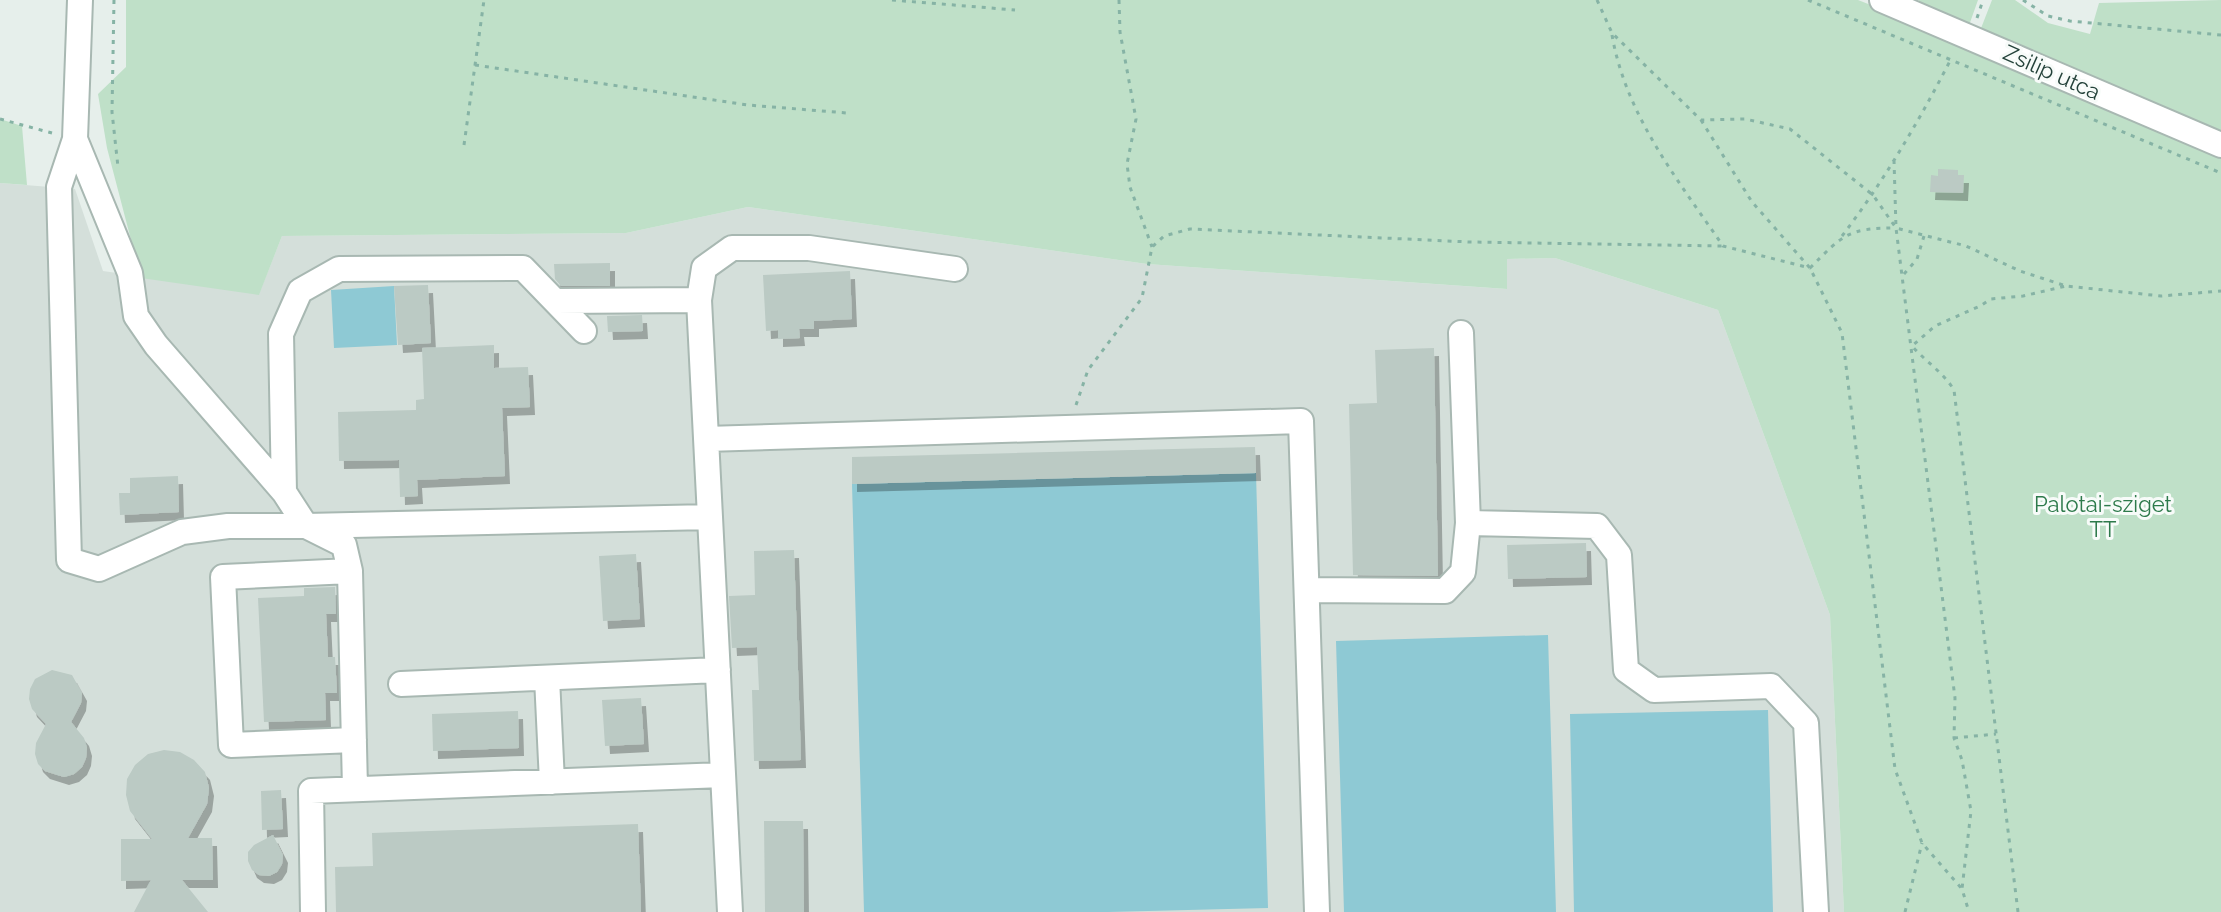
<svg xmlns="http://www.w3.org/2000/svg" width="2221" height="912" font-family="Raleway,sans-serif">
  <defs>
    <filter id="shadow"><feDropShadow dx="5" dy="8" stdDeviation="0" flood-color="#0004"/></filter>
  </defs>
  <rect width="100%" height="100%" fill="#e6efeb"/>
  <!-- built -->
  <path fill="#d4dfda" d="M0,183l75,6 28,82 156,23 23,-58 344,-3 122,-26 399,57 359,25 1,-30 48,-1 163,52 112,305 14,297h-1844z"/>
  <!-- green -->
  <path fill="#bfe0c8" d="M126,0h1732l51,20 10,-20h59l-11,31 11,5 14,-36h23l33,23 42,11 9,-31 122,-3v912h-377l-14,-297 -112,-305 -163,-52 -48,1v30l-360,-25 -399,-57 -122,26 -344,3 -23,59 -118,-17 -34,-130 -9,-54 28,-27z
    M0,119l22,7 5,59 -27,-2z"/>
  <!-- water -->
  <path fill="#8ec9d4" d="M394,286l3,59 -63,3 -3,-58z
    M1256,473l12,435 -160,4h-244l-12,-428z
    M1548,635l8,277h-212l-8,-271z
    M1768,710l5,202h-199l-4,-198z"/>
  <!-- building -->
  <path fill="#bbcac4" filter="url(#shadow)" d="M1938,169l20,1v5h6l-1,18 -33,-1 1,-17 7,1z
    M610,263v23h-49l-6,-7 -1,-15z
    M850,271l2,48 -38,2v8h-15l1,9 -22,1v-9l-12,1 -3,-56z
    M428,285l3,58 -33,2 -4,-59z
    M642,315l1,16 -35,1 -1,-16z
    M494,345v23l34,-1 2,40 -28,1 3,68 -88,4 1,16 -18,1 -1,-37 -60,1 -1,-49 78,-2v-10l8,-1 -2,-51z
    M1434,348l4,228 -85,-1 -4,-171 28,-1 -2,-53z
    M1255,447l1,26 -404,11v-27z
    M178,476l1,36 -59,3 -1,-22h11v-15z
    M1586,543l1,34 -79,2 -1,-34z
    M794,550l7,210 -47,1 -2,-71h7l-2,-43 -25,1 -3,-52 26,-1 -1,-44z
    M636,554l4,65 -37,2 -4,-65z
    M335,587l1,27h-10l2,43h7l2,36h-12l1,27 -62,2 -6,-124 46,-2v-8z
    M52,670l20,5 10,18 -1,10 -10,19 13,16 3,10 -1,10 -4,9 -8,7 -10,3 -19,-6 -7,-7 -3,-10 1,-11 10,-19 -14,-15 -3,-10 1,-10 5,-10z
    M641,698l3,46 -39,2 -3,-46z
    M518,711l1,37 -86,3 -1,-37z
    M164,750l16,2 14,8 11,12 4,16 -2,16 -19,34h24l1,42h-31l26,32h-74l17,-32 -30,1v-42h31l-22,-28 -4,-16 1,-16 8,-14 13,-11z
    M281,790l2,39 -21,1 -1,-39z
    M764,821h39l1,91h-39z
    M638,824l3,88h-305l-1,-45 38,-1 -1,-33z
    M273,835l10,20 -1,9 -5,8 -8,4 -10,-1 -7,-5 -4,-9v-9l6,-7z"/>
  <g fill="none" stroke-linecap="round" stroke-linejoin="round">
    <!-- minor casing -->
    <g stroke="#a8b8b2" stroke-width="28">
      <path id="minor" d="M80,0l-5,139 -16,48 10,373 30,9 83,-37 46,-6h78l38,19 6,26 5,218
        M1882,0l339,145
        M75,139l55,134 6,43 20,29 128,147 22,34 404,-9
        M556,301l143,-1
        M706,439l595,-18 16,491
        M284,492l-3,-158 19,-43 39,-22 184,-1 61,63
        M1468,523l129,3 22,29 7,115 28,20 117,-4 35,37 10,189
        M350,571l-127,6 8,168 123,-5
        M1307,590l138,1 18,-19 5,-49 -7,-190
        M547,678l5,104
        M401,684l317,-14
        M313,912l-2,-121 412,-16
        M730,912l-31,-612 5,-32 28,-20h77l146,21"/>
    </g>
    <!-- path -->
    <path stroke="#86b3a5" stroke-width="3" stroke-dasharray="4 6" stroke-linecap="butt" d="M114,0l-2,112 6,55
      M892,0l123,10
      M1119,0l1,32 16,87 -9,45 3,23 22,60
      M1597,0l15,33 89,87 44,-1 45,10 83,66 23,33 70,18 54,25 46,15 95,10 60,-5
      M1808,0l413,173
      M2023,0l25,16 22,5 151,14
      M1977,18l6,-18
      M1612,35c14,81 66,145 111,211l87,22c33,-33 37,-40 86,-40
      M475,65l273,40 99,8
      M0,119l52,14
      M1701,120l51,82 58,66 32,65 53,436 27,74 40,46
      M464,145l20,-145
      M1894,160l2,68 59,470 -1,40 8,22 9,51 -9,78 7,23
      M1842,236c42,-55 77,-115 109,-177
      M1904,274l13,-15 7,-23
      M1076,405l12,-35 54,-72 10,-51 12,-11 26,-7 280,13 253,4
      M1954,738l42,-4
      M1905,912l17,-69
      M2018,912l-64,-522c-11,-18 -28,-28 -42,-44l23,-20 45,-20 11,-7 32,-3 43,-10"/>
    <!-- minor -->
    <use href="#minor" stroke="#fff" stroke-width="24"/>
  </g>
  <g text-anchor="middle" dominant-baseline="central" stroke-width="6" stroke-linejoin="round" paint-order="stroke">
    <!-- street labels -->
    <g font-size="22" fill="#24423a" stroke="#f7fbf9">
      <text transform="translate(2052 72) rotate(24)">Zsilip utca</text>
    </g>
    <!-- park labels -->
    <g font-size="22" fill="#2d7a4b" stroke="#f7fbf9">
      <text x="2103" y="504">Palotai-sziget<tspan x="2103" dy="25">TT</tspan></text>
    </g>
  </g>
</svg>
